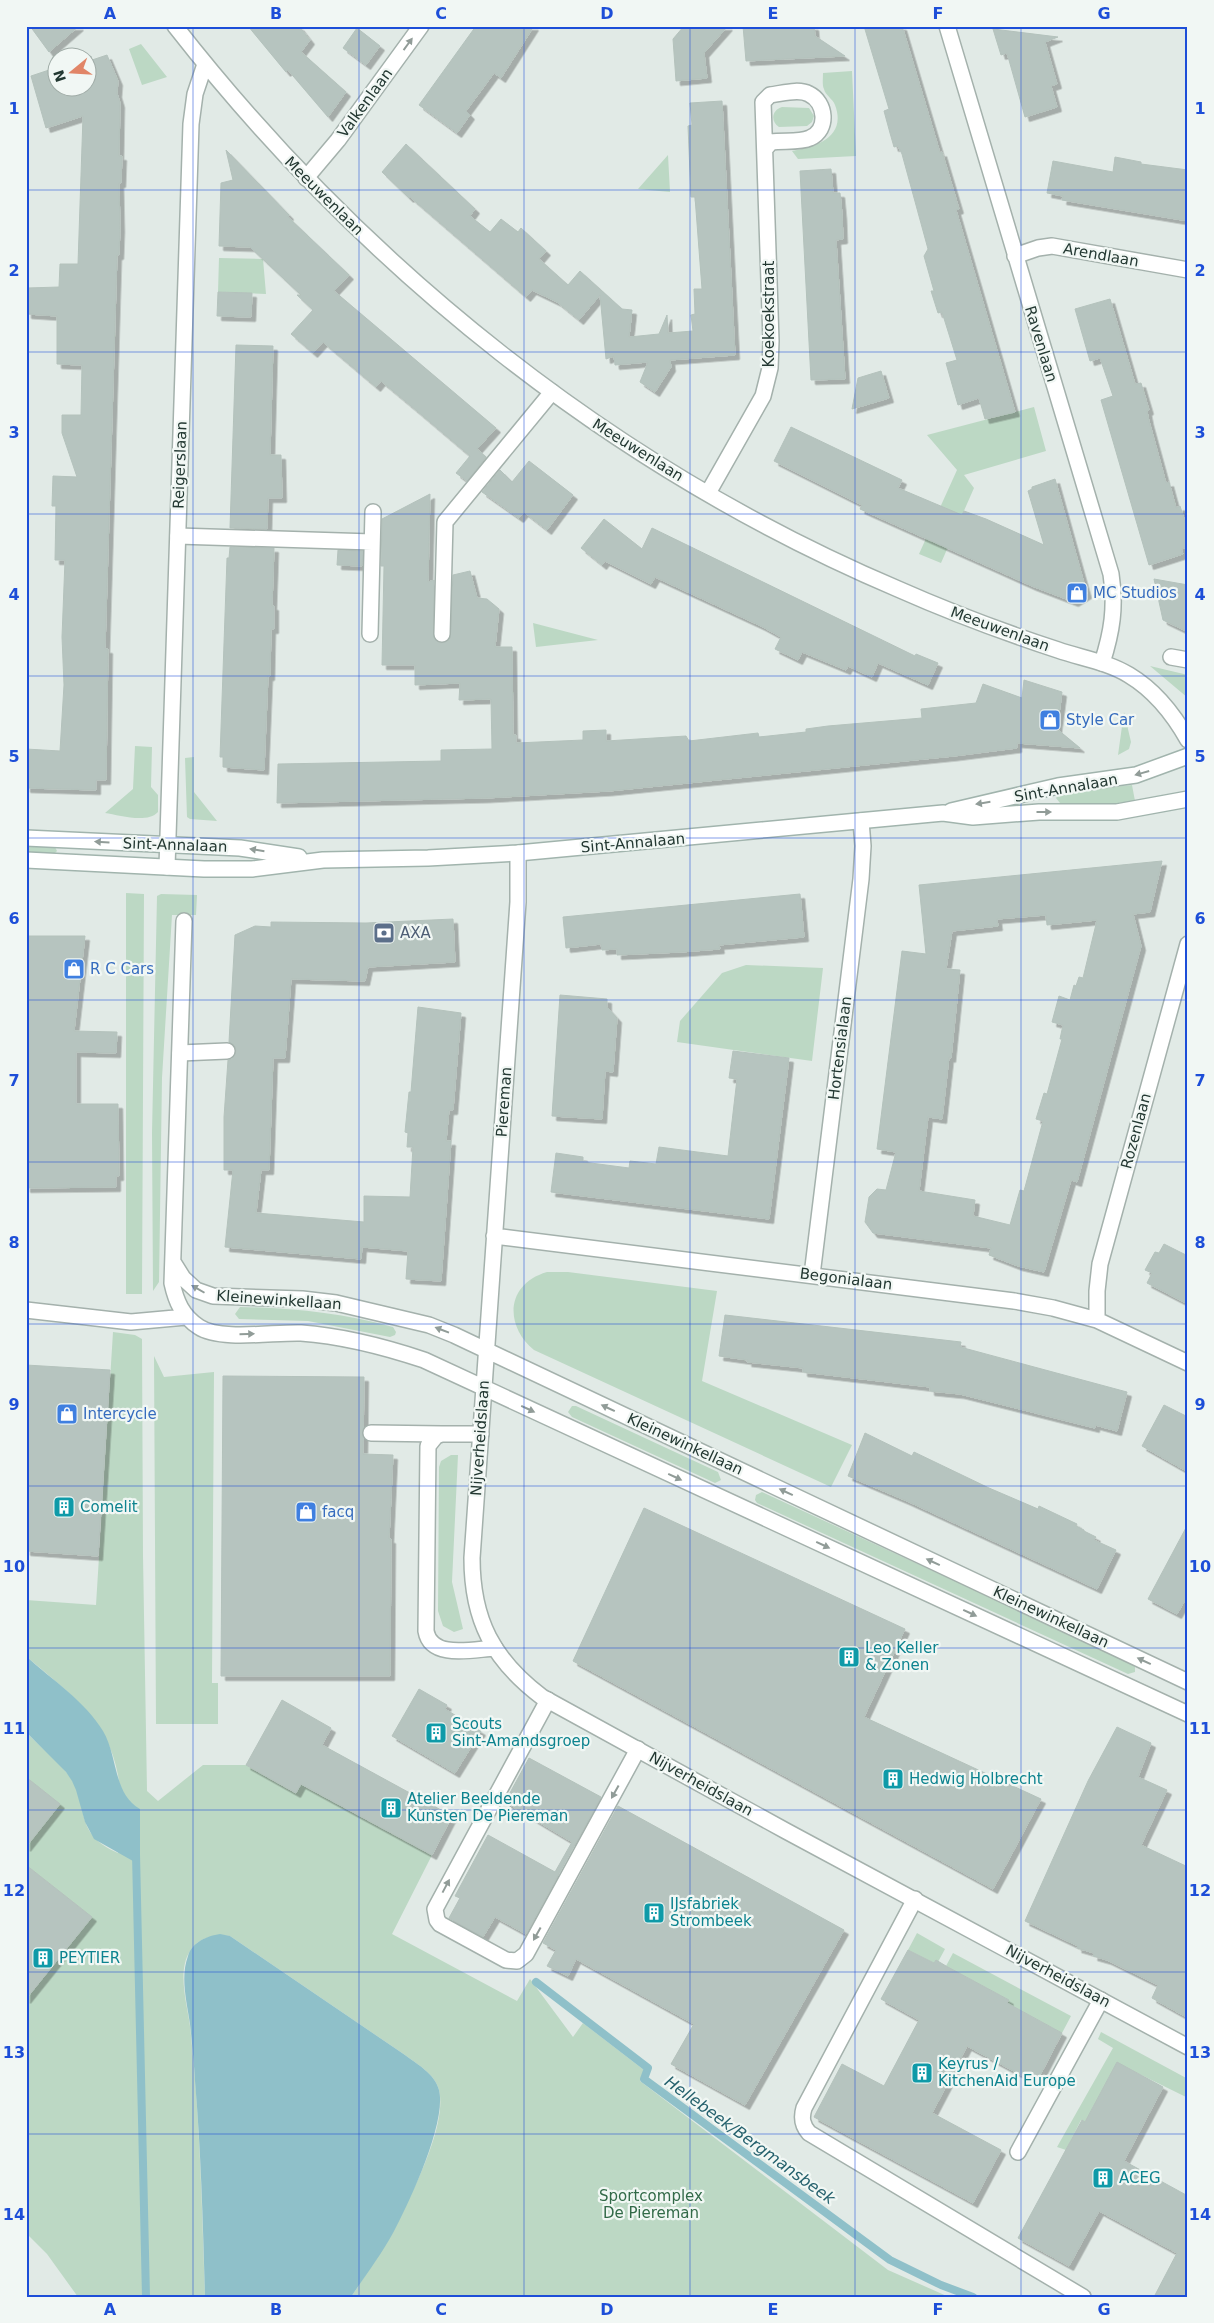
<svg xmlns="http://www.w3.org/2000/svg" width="1214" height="2323" font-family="'DejaVu Sans',sans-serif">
  <defs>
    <filter id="shadow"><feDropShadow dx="4.5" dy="4.5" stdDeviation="0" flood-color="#0004"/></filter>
  </defs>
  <rect width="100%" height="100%" fill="#e1eae6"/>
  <!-- green -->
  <path fill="#bcd8c4" d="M141,44l26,33 -25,8 -13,-36z
    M852,71l4,85 -58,3 -6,-8c24,-4 55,-14 43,-46 -2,-6 -10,-10 -11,-16 -2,-4 -1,-11 -1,-16z
    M782,107l27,1 5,8 -2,6 -5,4 -28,1c-9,-6 -7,-17 3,-20z
    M668,155l2,37 -32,-3z
    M219,258l44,1 3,35 -48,-2z
    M1034,407l12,44 -82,24 10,13 -33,75 -22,-9 38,-84 -30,-35z
    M533,623l65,17 -62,7z
    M1150,666l38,9v23z
    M1124,712l7,30 -2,7 -11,6z
    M135,746l17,1 -1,40 7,8v17c-11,12 -39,3 -53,1l28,-24z
    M194,757v35l23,29 -27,-2 -3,-2 -2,-59z
    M1132,785l3,16 -25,3 -50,-1 -4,-5 4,-5z
    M26,845l29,2 2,4 -4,4 -27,-2z
    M126,893l18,1 -2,400h-16z
    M161,894l36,1 -1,20h-24l-10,163 -3,204 -6,9 -1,-158 5,-237z
    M746,965l77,3 -11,93 -135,-19 3,-21 42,-48z
    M547,1272h21l149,19 -15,90 150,64 -21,42 -297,-137c-30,-25 -28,-66 13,-78z
    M240,1307c52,1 103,6 153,20l3,5 -1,3 -5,2 -82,-16 -69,-2 -4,-5z
    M113,1332l22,3 7,4 1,217 4,235 11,10 45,-36h43l49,28 5,-9 132,71 -40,79 125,67 13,-22 43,58 10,-14 61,47 -4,11 248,189 61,27h-598c28,-40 100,-159 88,-207 -4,-16 -22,-26 -34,-35l-175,-119c-14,-2 -32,1 -40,15 -13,20 -3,53 0,75 10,90 12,180 15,271h-127l-31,-43 -21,-21v-234l66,-82 -66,-52v-18l34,-43 -34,-27v-45c13,14 30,27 41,41 25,31 3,59 51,80 0,-23 4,-56 0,-78 -10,-57 -51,-83 -92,-119v-56l70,5z
    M154,1356l10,21 50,-5 -2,311h6v41h-62z
    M572,1406h4l142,66 3,8 -6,3 -143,-66 -4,-5z
    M451,1455h7l-6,127 11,47 -9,3 -11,-6 -5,-15 1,-144 2,-6z
    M762,1492l370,171 3,4v5l-7,2 -371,-171 -2,-3 1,-5z
    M917,1933l28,16 -7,13 -2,-2 -2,3 -26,-13z
    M953,1953l118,63 -9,17 -55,-30 2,-3 -63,-34z
    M1101,2032l87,47v19l-71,-35 -32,59 -4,-2 -15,30 -9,-3 56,-99 -15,-9z"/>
  <!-- water -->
  <path fill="#8fc0c9" d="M26,1656c26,24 59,45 77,75 15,25 10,63 37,78v56l-46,-26 -9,-17 -9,-32 -4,-9 -6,-9 -40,-40z
    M220,1934l10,2 175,119c12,9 30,19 34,35 8,32 -30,113 -46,143 -12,22 -28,43 -42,64h-146c-2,-72 -4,-145 -10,-216 -1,-19 -3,-38 -5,-57 -3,-22 -10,-46 -2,-68 4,-14 19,-20 32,-22z"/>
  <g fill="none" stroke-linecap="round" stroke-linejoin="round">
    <!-- stream -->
    <path stroke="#8fc0c9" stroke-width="8" d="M136,1854l10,443
      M536,1982l112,86 -4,11 246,181 51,25 32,12"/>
  </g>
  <!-- building -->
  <path fill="#b6c4bf" stroke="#b4c2bc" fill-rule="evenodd" filter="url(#shadow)" d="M30,26h49l-30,26z
    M248,26h51l11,14 -9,12 45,40 -18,25 -40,-47 -2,2z
    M476,26h58l-33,52 -7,-5 -28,38 4,4 -13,18 -38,-28z
    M684,26h44l-24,27 3,25 -31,3 -3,-42z
    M743,26h71l1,10 30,20 -99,5z
    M864,26h38l38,127 2,-1 17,57 -3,1 59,202 -30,7 -6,-21 -21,7 -12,-42 11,-3 -15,-48 -4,1 -7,-22h3l-10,-35 4,-7 -26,-95 -4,-8 -4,1 -4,-14 -6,-22 5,-2z
    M357,28l23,18 -14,19 -23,-17z
    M993,29l65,8 -13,5 12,42 -6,2 6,21 -32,10 -18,-64 -6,2z
    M107,55l11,26 -1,12 3,10 -1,53h3l-1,27h-2l1,45 -1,27h-2l-12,394h3l-2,131h-10v10l-70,-2v-39l34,2 4,-66 -2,-48 3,-77h-10l1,-54h-4l1,-30 24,1 -15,-44v-18h19l1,-50 -25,-1v-48l-30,-2v-26l32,-1 1,-23h18l5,-148 -37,12 -15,-52 27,-9v21h30l-1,-30 4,-2 1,4z
    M722,101l13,254 -65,5 1,7 -16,25 -15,-10 8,-20 -33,3 -1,-9 -8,3 -6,-64 -21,25 -22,-18 -25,-12 -6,7 -116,-100 -1,1 -27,-26 24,-28 69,65 -5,7 20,16 11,-13 17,13 3,-4 25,23 -7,8 29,26 12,-14 42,38 10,1 -3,27 30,-3 8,-19 1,18 25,-2 -2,-16 4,-1 -1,-25h8l-7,-92h-4l-3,-71 4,-1 -2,-22z
    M226,150l63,65 -1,2 61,58 -15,16 162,137 -19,21 9,8 -19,24 -11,-8 14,-17 -53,-45 -36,-30 -5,6 -53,-45 -10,11 -22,-19 22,-24 -16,-15h4l-51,-48 -31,-1 2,-63 12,-3z
    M1115,157l26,5v2l47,6v51l-126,-21 1,-4 -16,-3 6,-32 60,11z
    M831,169l2,24h7l2,21 1,25 -7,1 9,139 -34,1 -11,-209z
    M218,292l34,1 -1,24 -34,-1z
    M1110,299l25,85 6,-1 8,27 -2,1 2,10 17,62 3,-1 7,26 4,-2 8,25v16l-7,2 2,5 -34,11 -48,-165 12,-4 -13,-38 -10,3 -15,-52z
    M236,345l37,1 -3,109h11l1,43h-14l-1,31 -37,-1z
    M881,371l8,27 -37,11 6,-31z
    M791,427l111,53 -4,8 64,27 2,-4 22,8 58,26 -16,-54 4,-2v-2l23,-8 32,115 -13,8 -42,-16 -172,-77 2,-4 -88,-44z
    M529,461l44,34 -26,35 -23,-18 -5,6 -37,-26 18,-22 12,12z
    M430,494l-2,88 6,-2v58l7,5 9,-5 3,-63 17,-4 7,27 10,1 12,10 -4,38h17l1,88h3v8l67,-3v-9l23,-1v11l80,-5 3,5 69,-8 1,4 47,-5v-3l22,-3 94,-8 -1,-9 55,-6 7,-19 39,14 2,-18 38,12 -5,37 23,19 -63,-5v5l-63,8 -345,35 -123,7 -209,5 1,-39 163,-3v-11l51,-1 -1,-50 -32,1 1,-17 -45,2v-20h-33l2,-99h-3l1,-47z
    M604,519l38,30 10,-21 263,128 1,-2 22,9 -10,22 -50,-22 -6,14 -24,-11 -2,4 -44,-18 -4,8 -23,-11 6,-12 -20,-11 -106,-49 -4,7 -46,-23 -3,4 -21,-17z
    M230,547l44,1 -2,58h2v23h-3l-1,47h-2l-4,94 -41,-3v-10h-3l7,-199h2z
    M338,550l25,1 -1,15 -25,-1z
    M1154,579l34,6v47l-25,-12z
    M1162,861l-12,51 -17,2 8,32 -64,236 -6,-2 -27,92 -26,-6 -29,-11 2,-7 -118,-15 -8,-11 4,-25 8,-8 9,1 10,-38 -19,-3 25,-198 24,3 -7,-69zM1046,915l1,10 50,-5 -14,58 -4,-1 -3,9 -2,-1 -4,15 -11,-4 -7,26 11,3 -3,14h2l-15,55 -3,-1 -8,26 7,2 -19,70 -4,-1 -10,35 -37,-9 2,-16 -56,-9 9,-74 14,2 7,-62 2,1 9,-88 -14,-1 6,-38 46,-5 -1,-7z
    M800,894l4,43 -85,8 1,4 -39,3 -64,3v-6l-15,1 -1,-6 -35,4 -3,-31z
    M453,919l2,43 -87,5 -3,14 -74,-2 -6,79h-12l-4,112h-8l-5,43 108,9v-26l46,1 3,-50h-6l1,-14 -3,-1 4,-40h2l7,-85 43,6 -8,97h-4l-3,31h5l-10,140 -35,-2 2,-28 -46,-4 -1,12 -136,-12 8,-77h-9v-53l4,-57 4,-1 4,-8 -1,-5 -6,-4 6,-107 20,-9 16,1v-5l95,1z
    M26,936h59l-11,95 43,1 -1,21 -40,-1v52h42l1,72h-3v11l-90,1z
    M560,995l47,4v8l10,11 -4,54 -8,-1 -3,48 -50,-3z
    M733,1051l56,7 -20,161 -218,-27 5,-39 27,4v5l46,6 1,-7 26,3 3,-17 69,9 9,-77 -8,-1z
    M1164,1244l24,12v48l-41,-21 5,-10 -7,-3 10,-18 4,1z
    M725,1315l236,27 -1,5 167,45 -10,39 -22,-6v3l-135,-34 -30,-3v-4l-127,-15v-4l-56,-6 1,-2 -29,-4z
    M26,1365l84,5 -12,186 -72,-5z
    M223,1376l141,1 -1,77 30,1 -4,84h2l-1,137h-169z
    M1164,1405l24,12v55l-46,-26z
    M865,1433l47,23 2,-4 75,36 49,21 1,-3 38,18 -1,2 8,4v1l12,6 -2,3 22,10 -19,39 -190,-88 -59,-25z
    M644,1508l261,121 -41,88 177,82 -48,90 -420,-228z
    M1188,1524v71l-11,19 -29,-15z
    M419,1689l28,16 -2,4 36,22 -26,42 -63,-37z
    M282,1700l49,28 -9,17 130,71 -20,39 -131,-71 -5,9 -50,-28z
    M1117,1727l34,16 -13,34 29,13 -26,55 47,22v151l-36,-20 6,-13 -51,-25 -14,-4 1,-3 -17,-5 1,-2 -53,-25 63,-140z
    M529,1758l72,39 -75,137 -31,-17 -12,20 -34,-19 11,-20 -5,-2 33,-61 67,37 17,-30 -67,-40z
    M26,1777l34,27 -34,43z
    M618,1806l226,124 -99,175 -74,-41 23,-40 -118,-65 -8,17 -21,-10 9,-16 -13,-7z
    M26,1865l66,52 -66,82z
    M908,1950l26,13 2,-3 10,6 63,34 -2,3 55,30 -26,50 -69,-37 -35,67 69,37 -28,53 -159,-86 28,-53 42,22 35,-66 -38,-21z
    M1117,2062l46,25 -39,74 64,35v101h-34l23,-44 -78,-42 -30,55 -51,-28 64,-118 3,2z"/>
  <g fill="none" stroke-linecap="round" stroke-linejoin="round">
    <!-- service casing -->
    <g stroke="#a4b1ac" stroke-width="18">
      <path id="service" d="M178,536l194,6
        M370,634l3,-122
        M442,634l3,-112 107,-130
        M180,1053l47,-2
        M371,1433l71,1
        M481,1434h-39l-6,2 -8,10 -2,185c5,29 48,18 69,17
        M548,1700l-113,209 2,11 3,4 66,36 11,1 9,-7 112,-205
        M915,1899l-111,209c-3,10 -2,17 5,25l274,164
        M1018,2152l83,-152"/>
    </g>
    <!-- minor casing -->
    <g stroke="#a4b1ac" stroke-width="18">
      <path id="minor" d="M947,26l164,548c5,33 1,58 -9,89
        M306,178l32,-38 83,-114
        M1015,256l23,-8 14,-2 136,24
        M708,493l55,-97 7,-28 1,-27 -8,-239 7,-7c11,-1 28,-7 39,-1 17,8 20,36 1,44 -11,5 -27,2 -39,4l-6,7
        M1171,657l17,3
        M518,853v49l-46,656c0,62 21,102 70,139l244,134 402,216
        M167,867l24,-743 4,-30 10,-30
        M184,921l-12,362c4,18 10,33 27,44 21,14 75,5 102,6 42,3 84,14 123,27l764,354
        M494,1236l520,65 39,7 44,12 91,43
        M173,1262l10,16 13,12 17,6 89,3 34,4 93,22 25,10 734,347
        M812,1275l49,-396 2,-33 -2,-25
        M26,1310l105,12 55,-5
        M1097,1320v-29l3,-27 88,-320"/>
    </g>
    <!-- tertiary casing -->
    <g stroke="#a4b1ac" stroke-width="18">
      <path id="tertiary" d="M175,26c190,243 438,442 723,563 52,23 105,43 160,61 23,8 50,12 71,25 25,15 45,40 59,65"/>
    </g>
    <!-- secondary casing -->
    <g stroke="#a1b4ad" stroke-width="18">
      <path id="secondary" d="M951,811l107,-25 78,-11 52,-19
        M26,838l214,10 59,9
        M26,860l178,9h48l71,-9 105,-2 90,-5 425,-40 30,4 66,-5h78l71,-13"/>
    </g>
    <!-- service -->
    <use href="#service" stroke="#fff" stroke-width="15"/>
    <!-- minor -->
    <use href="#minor" stroke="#fff" stroke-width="15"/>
    <!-- tertiary -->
    <use href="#tertiary" stroke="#fff" stroke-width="15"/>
    <!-- secondary -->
    <use href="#secondary" stroke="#fff" stroke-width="15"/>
  </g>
  <!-- one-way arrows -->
  <defs><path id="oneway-solid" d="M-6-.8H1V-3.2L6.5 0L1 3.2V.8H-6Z" transform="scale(1.25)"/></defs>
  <g fill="#919c98">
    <use href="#oneway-solid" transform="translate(408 44) rotate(-54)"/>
    <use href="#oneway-solid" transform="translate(1142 773) rotate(164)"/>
    <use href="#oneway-solid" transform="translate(983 803) rotate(171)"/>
    <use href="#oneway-solid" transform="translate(1044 812)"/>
    <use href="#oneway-solid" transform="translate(102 842) rotate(-177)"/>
    <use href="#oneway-solid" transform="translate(257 850) rotate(-171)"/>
    <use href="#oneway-solid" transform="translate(198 1289) rotate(-150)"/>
    <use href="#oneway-solid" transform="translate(442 1330) rotate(-159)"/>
    <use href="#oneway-solid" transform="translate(247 1334) rotate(-1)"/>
    <use href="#oneway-solid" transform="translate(608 1408) rotate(-155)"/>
    <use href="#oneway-solid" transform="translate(528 1409) rotate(25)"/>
    <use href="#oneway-solid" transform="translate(675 1477) rotate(25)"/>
    <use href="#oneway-solid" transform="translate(786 1492) rotate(-155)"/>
    <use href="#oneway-solid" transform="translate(823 1545) rotate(25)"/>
    <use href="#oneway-solid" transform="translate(933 1562) rotate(-155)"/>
    <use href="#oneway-solid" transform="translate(970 1613) rotate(25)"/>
    <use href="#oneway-solid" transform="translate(1144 1661) rotate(-155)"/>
    <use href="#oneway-solid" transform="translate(615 1792) rotate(119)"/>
    <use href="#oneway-solid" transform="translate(446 1886) rotate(-62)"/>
    <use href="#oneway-solid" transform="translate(537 1934) rotate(119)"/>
  </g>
  <!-- grid -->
  <path fill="none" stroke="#1d4ed8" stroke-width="1" stroke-opacity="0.55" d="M193,26v2271M359,26v2271M524,26v2271M690,26v2271M855,26v2271M1021,26v2271M26,190h1162M26,352h1162M26,514h1162M26,676h1162M26,838h1162M26,1000h1162M26,1162h1162M26,1324h1162M26,1486h1162M26,1648h1162M26,1810h1162M26,1972h1162M26,2134h1162"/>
  <!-- icons -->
  <defs>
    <g id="shop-square" transform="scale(1.125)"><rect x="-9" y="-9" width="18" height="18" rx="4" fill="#3f7fe0" stroke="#f1f7f4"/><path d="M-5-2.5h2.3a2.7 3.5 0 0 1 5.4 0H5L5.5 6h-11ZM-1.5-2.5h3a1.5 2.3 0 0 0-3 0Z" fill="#fff"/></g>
    <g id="bank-square" transform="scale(1.125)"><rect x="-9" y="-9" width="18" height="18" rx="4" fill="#5c6f8a" stroke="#f1f7f4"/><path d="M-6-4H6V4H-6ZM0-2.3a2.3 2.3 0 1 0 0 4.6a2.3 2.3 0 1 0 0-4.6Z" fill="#fff"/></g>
    <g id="building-square" transform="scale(1.125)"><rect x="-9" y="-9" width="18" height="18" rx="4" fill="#0f9aa8" stroke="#f1f7f4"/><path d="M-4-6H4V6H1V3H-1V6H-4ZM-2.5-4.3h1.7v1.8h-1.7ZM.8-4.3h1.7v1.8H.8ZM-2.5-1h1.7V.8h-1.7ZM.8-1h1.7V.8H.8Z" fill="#fff"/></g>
  </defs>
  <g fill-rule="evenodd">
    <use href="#shop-square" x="1077" y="593"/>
    <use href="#shop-square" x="1050" y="720"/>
    <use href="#bank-square" x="384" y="933"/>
    <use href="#shop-square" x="74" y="969"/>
    <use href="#shop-square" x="67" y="1414"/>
    <use href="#building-square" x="64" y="1507"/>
    <use href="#shop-square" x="306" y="1512"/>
    <use href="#building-square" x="849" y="1657"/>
    <use href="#building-square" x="436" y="1733"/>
    <use href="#building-square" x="893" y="1779"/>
    <use href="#building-square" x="391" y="1808"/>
    <use href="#building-square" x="654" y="1913"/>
    <use href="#building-square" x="43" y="1958"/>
    <use href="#building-square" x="922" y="2073"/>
    <use href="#building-square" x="1103" y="2178"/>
  </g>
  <g text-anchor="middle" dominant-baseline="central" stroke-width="4.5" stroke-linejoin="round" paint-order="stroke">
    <!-- street labels -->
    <g font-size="15" fill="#233832" stroke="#f1f7f4">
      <text transform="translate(365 103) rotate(-54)">Valkenlaan</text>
      <text transform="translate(324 196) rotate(45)">Meeuwenlaan</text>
      <text transform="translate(1101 255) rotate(10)">Arendlaan</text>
      <text transform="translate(769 314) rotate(-90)">Koekoekstraat</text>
      <text transform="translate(1041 344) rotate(73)">Ravenlaan</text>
      <text transform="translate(638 450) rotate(32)">Meeuwenlaan</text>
      <text transform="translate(180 465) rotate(-88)">Reigerslaan</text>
      <text transform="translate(1000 629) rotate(20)">Meeuwenlaan</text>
      <text transform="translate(1066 788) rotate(-10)">Sint-Annalaan</text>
      <text transform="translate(633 843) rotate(-5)">Sint-Annalaan</text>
      <text transform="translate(175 845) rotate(2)">Sint-Annalaan</text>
      <text transform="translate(840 1048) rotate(-83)">Hortensialaan</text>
      <text transform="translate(504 1102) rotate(-86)">Piereman</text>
      <text transform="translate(1136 1131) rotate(-75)">Rozenlaan</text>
      <text transform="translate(846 1279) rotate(7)">Begonialaan</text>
      <text transform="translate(279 1300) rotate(4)">Kleinewinkellaan</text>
      <text transform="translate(480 1438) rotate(-86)">Nijverheidslaan</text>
      <text transform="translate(685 1444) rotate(25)">Kleinewinkellaan</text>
      <text transform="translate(1051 1617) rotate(25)">Kleinewinkellaan</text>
      <text transform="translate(701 1784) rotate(29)">Nijverheidslaan</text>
      <text transform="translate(1058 1976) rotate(28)">Nijverheidslaan</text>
    </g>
    <!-- shop labels -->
    <g font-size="15" fill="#366cbe" stroke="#f1f7f4" text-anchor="start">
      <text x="1093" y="593">MC Studios</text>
      <text x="1066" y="720">Style Car</text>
      <text x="90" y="969">R C Cars</text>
      <text x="83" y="1414">Intercycle</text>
      <text x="322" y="1512">facq</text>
    </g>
    <!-- service labels -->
    <g font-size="15" fill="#4e5e75" stroke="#f1f7f4" text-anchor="start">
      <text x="400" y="933">AXA</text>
    </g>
    <!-- culture labels -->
    <g font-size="15" fill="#0d838f" stroke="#f1f7f4" text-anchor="start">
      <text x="80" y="1507">Comelit</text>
      <text x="865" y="1648">Leo Keller<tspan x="865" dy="17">&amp; Zonen</tspan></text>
      <text x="452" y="1724">Scouts<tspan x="452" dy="17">Sint-Amandsgroep</tspan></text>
      <text x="909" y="1779">Hedwig Holbrecht</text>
      <text x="407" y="1799">Atelier Beeldende<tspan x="407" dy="17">Kunsten De Piereman</tspan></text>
      <text x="670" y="1904">IJsfabriek<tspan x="670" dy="17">Strombeek</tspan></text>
      <text x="59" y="1958">PEYTIER</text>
      <text x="938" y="2064">Keyrus /<tspan x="938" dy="17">KitchenAid Europe</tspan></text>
      <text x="1119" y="2178">ACEG</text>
    </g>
    <!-- park labels -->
    <g font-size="15" fill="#326a48" stroke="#f1f7f4">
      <text x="651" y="2196">Sportcomplex<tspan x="651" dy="17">De Piereman</tspan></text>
    </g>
    <!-- water labels -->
    <g font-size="16" font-style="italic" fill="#25616d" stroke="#f1f7f4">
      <text transform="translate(750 2140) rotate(36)">Hellebeek/Bergmansbeek</text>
    </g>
  </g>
  <!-- border -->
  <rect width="1214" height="2323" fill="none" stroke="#f1f7f4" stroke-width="55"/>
  <!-- north arrow -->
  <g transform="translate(72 72) rotate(252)"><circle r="24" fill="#f1f7f4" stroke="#9faba6"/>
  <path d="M0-4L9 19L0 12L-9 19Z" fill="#e18567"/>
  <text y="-8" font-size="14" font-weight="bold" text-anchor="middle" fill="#233832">N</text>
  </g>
  <rect x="28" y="28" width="1158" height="2268" fill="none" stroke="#1d4ed8" stroke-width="2"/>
  <g font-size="16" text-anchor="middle" font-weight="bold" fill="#1d4ed8">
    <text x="110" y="19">A</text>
    <text x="276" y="19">B</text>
    <text x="441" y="19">C</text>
    <text x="607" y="19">D</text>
    <text x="773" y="19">E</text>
    <text x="938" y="19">F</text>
    <text x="1104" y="19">G</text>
    <text x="14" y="114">1</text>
    <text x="1200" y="114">1</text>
    <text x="14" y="276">2</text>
    <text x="1200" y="276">2</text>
    <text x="14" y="438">3</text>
    <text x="1200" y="438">3</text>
    <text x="14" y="600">4</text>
    <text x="1200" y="600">4</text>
    <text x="14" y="762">5</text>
    <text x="1200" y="762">5</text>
    <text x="14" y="924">6</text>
    <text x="1200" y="924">6</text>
    <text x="14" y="1086">7</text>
    <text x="1200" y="1086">7</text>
    <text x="14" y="1248">8</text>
    <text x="1200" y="1248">8</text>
    <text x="14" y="1410">9</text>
    <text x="1200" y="1410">9</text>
    <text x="14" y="1572">10</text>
    <text x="1200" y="1572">10</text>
    <text x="14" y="1734">11</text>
    <text x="1200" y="1734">11</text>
    <text x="14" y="1896">12</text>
    <text x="1200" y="1896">12</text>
    <text x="14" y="2058">13</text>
    <text x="1200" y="2058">13</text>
    <text x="14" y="2220">14</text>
    <text x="1200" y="2220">14</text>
    <text x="110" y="2315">A</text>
    <text x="276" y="2315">B</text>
    <text x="441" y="2315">C</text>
    <text x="607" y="2315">D</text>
    <text x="773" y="2315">E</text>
    <text x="938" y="2315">F</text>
    <text x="1104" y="2315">G</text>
  </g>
</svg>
